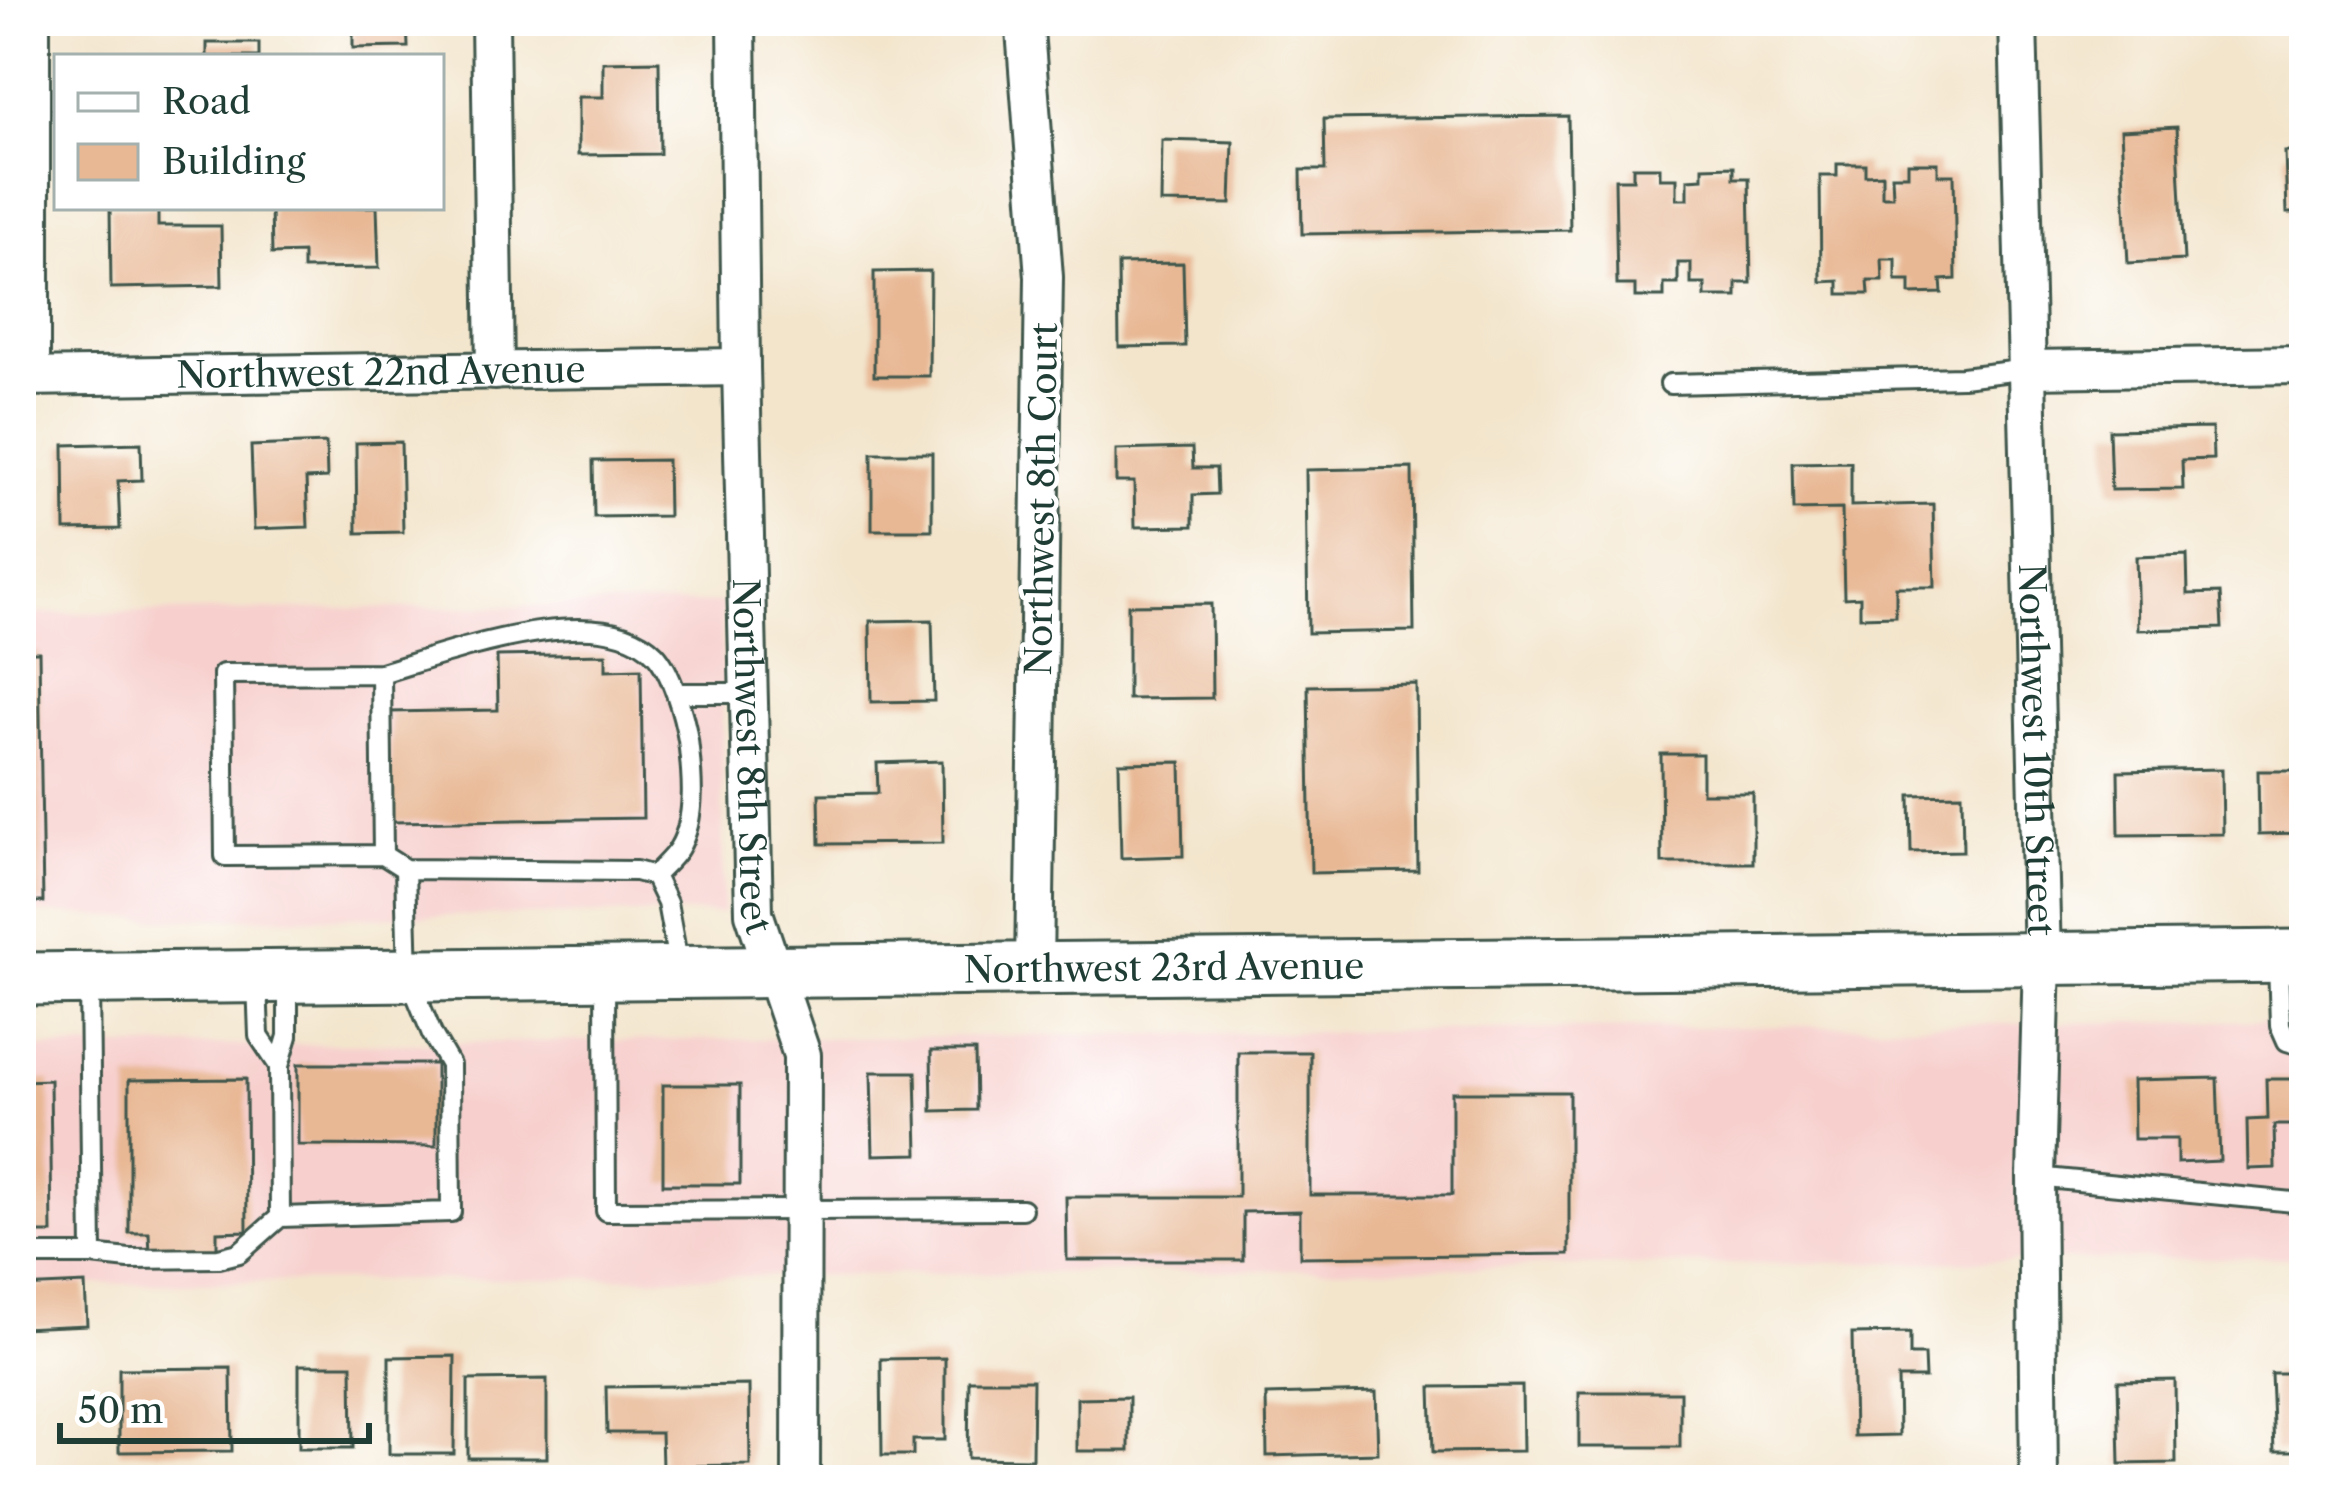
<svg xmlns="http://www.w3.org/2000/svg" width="2325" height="1501" font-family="'Libre Caslon Text',serif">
  <rect width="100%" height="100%" fill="#fff"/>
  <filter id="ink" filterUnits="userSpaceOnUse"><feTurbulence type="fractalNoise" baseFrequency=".00833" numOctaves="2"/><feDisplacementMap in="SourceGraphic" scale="24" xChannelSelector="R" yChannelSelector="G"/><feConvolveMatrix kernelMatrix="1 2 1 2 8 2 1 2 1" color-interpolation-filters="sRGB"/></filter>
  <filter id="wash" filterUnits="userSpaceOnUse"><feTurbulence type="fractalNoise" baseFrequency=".004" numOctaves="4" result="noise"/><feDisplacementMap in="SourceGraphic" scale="48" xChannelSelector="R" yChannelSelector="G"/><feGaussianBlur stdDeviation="2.7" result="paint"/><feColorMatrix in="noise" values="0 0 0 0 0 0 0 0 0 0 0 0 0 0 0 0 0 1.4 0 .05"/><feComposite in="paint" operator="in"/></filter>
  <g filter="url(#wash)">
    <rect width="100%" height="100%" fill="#f3e5cc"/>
    <!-- built -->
    <path fill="#f7d0ce" d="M722,603l1,310 -569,6 -133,-7v-298z
      M2304,1020v237l-2283,28v-237z"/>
    <g id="blocks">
      <!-- building -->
      <path fill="#e8b894" d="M353,21h54l1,26 -55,1z
        M207,43h52v14h-52z
        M659,61l1,93 -82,1v-58h25v-35z
        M1568,116l2,114 -268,4 -1,-64h24l-1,-51z
        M2177,127l7,133 -56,3 -7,-133z
        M1162,140l71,2 -2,62 -70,-1z
        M2285,152h19v61h-17z
        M1908,163h30v12h16l2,104 -15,1 1,13 -32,1v-13h-14v-22h-14l1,22h-15l1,13h-30v-13l-18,1 -1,-106h17v-12h28v11l17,-1v22h11l-1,-21h16z
        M1734,166v12h15l2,105h-14v14h-32v-13h-14v-21h-13v21h-14v13h-29v-12h-18l-2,-106h18v-12h27v11h17v21h11v-20l15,-1v-11z
        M110,207h48v19h63l1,60 -111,2z
        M271,207h106l2,61 -76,1v-16l-31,1z
        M1183,263l2,83 -66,1 -1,-83z
        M930,271l-1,105h-55v-104z
        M2212,428l1,31 -31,1 1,29 -72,1 -2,-60z
        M401,442l2,90 -46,1 -1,-90z
        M141,443l1,37 -24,1 2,48 -55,1 -1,-85z
        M326,443l1,35 -21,1 2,48 -54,2 -3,-83z
        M1192,448l1,20h23l1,26 -24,1v31l-58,1 -1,-45h-18v-32z
        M872,453h60v77h-60z
        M667,460l1,56 -74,1 -1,-56z
        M1851,462v44l82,-2 2,83h-39v29l-36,1v-20l-16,1 -2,-89 -48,1 -1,-47z
        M1412,468l2,163 -106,2 -2,-163z
        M2187,555l1,39 32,-1 2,35 -84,2 -2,-73z
        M1211,604l1,94 -84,1v-94z
        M932,620l2,81 -63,1 -1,-81z
        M21,652h18l4,250h-22z
        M606,654v16l35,-1 2,149 -252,4 -1,-110 108,-2 -1,-54z
        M1416,684l2,187 -107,2 -3,-187z
        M1661,754h41v39h51v70h-91z
        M942,761l1,82 -123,1 -1,-50 59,-1 -1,-30z
        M1181,762l2,94 -62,2 -2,-95z
        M2222,769l1,65 -104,1 -1,-64z
        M2258,771h46v62l-45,1z
        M1962,794l1,57 -52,1 -1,-57z
        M931,1051h44l1,59 -44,1z
        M1238,1052h72v143h142v-103h117v162l-269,3v-46l-57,1v48h-176l-1,-63h172z
        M298,1064h138v82l-138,-1z
        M871,1072h45l2,82 -45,1z
        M2217,1078l3,83 -43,2v-24h-43l-1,-59z
        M246,1079l1,152 -30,1v22l-67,-1 -1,-20h-20v-153z
        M2266,1079h38v46h-30l1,43 -27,1 -1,-49 20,-1z
        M50,1080l2,153h-31v-152z
        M663,1085h77v99h-77z
        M85,1284l2,41 -66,3v-41z
        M1910,1333v22h14l1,23h-27l1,57 -45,1 -2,-102z
        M455,1356l-1,98h-65v-97z
        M945,1358v82h-32v15h-31l-1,-96z
        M299,1365h53l1,83h-54z
        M231,1368l1,83 -113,1v-83z
        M2271,1373h33v78h-30z
        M547,1379v79h-79v-78z
        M969,1380h64l-1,79 -64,-1z
        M2175,1380l1,83 -56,1 -2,-83z
        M749,1385l1,80 -88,1 -1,-33h-54l-1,-46z
        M1522,1386l1,65 -90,1 -2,-65z
        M1376,1392l2,61 -111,3 -1,-61z
        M1579,1392h101v55h-101z
        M1129,1397v54h-52v-53z"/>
    </g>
  </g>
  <g filter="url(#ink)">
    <use href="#blocks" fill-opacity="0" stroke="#3f564b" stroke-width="3"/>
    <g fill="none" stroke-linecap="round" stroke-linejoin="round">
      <!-- lane casing -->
      <g stroke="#3f564b" stroke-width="24">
        <path id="lane" d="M1670,384l292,-7 67,-8
          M381,673c66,-19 219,-77 274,-19 17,18 29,62 33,86 4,33 9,78 -9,108 -6,10 -17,19 -25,28
          M676,693h73
          M383,855l-2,-182 -158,1 2,182 158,-1 22,14
          M2278,961l2,64 7,16 17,5
          M605,976l1,235 416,-2
          M257,981l2,55 20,30
          M2036,1177l268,26
          M280,1217l-1,-151 9,-30v-59
          M21,1255h71l-3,-272
          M92,1255l37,4 90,-1 20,-5 41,-36 171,-5 -1,-147 -18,-31 -24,-59 -3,-106 231,2 18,5 13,27 12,65"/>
      </g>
      <!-- street casing -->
      <g stroke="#3f564b" stroke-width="42">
        <g id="street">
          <path d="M31,21v356"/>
          <path d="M490,21l5,350"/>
          <path id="s1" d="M737,21l4,346 13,546 48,142 -1,425"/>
          <path id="s2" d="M2018,21l24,938 -6,218 3,303"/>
          <path d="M1025,30l19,247 -10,692"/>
          <path d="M2029,369l275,-4"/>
          <path id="s3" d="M21,377l720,-10"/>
        </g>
      </g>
      <!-- secondary casing -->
      <g stroke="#3f564b" stroke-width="57">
        <g id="secondary">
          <path id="s4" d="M21,979l2283,-23"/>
        </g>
      </g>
      <!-- lane -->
      <use href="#lane" stroke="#fff" stroke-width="18"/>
      <!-- street -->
      <use href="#street" stroke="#fff" stroke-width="36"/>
      <!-- secondary -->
      <use href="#secondary" stroke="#fff" stroke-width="51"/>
    </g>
  </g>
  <g text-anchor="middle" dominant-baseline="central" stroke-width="9" stroke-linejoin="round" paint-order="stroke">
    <!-- street labels -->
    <g font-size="36" fill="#1f3d34" stroke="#fff">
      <text stroke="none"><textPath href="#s3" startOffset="360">Northwest 22nd Avenue</textPath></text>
      <text transform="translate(1041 499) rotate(-89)">Northwest 8th Court</text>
      <text stroke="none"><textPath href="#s2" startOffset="729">Northwest 10th Street</textPath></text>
      <text stroke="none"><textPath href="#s1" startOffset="735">Northwest 8th Street</textPath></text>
      <text stroke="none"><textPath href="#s4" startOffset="1143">Northwest 23rd Avenue</textPath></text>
    </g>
  </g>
  <!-- margin -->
  <rect width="2325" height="1501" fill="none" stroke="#fff" stroke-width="72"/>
  <!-- legend -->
  <rect x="54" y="54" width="390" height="156" fill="#ffffff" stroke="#a5b1ae" stroke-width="3"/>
  <rect x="78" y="93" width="60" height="18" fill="#ffffff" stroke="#a5b1ae" stroke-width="3"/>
  <text x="162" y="114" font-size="36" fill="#1f3d34">Road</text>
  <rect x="78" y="144" width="60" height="36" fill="#e8b894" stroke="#a5b1ae" stroke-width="3"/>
  <text x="162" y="174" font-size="36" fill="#1f3d34">Building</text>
  <!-- scale -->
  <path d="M60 1423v18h309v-18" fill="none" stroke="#1f3d34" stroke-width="6"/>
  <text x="78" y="1423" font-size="36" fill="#1f3d34" stroke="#ffffff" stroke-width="9" paint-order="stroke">50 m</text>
</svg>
